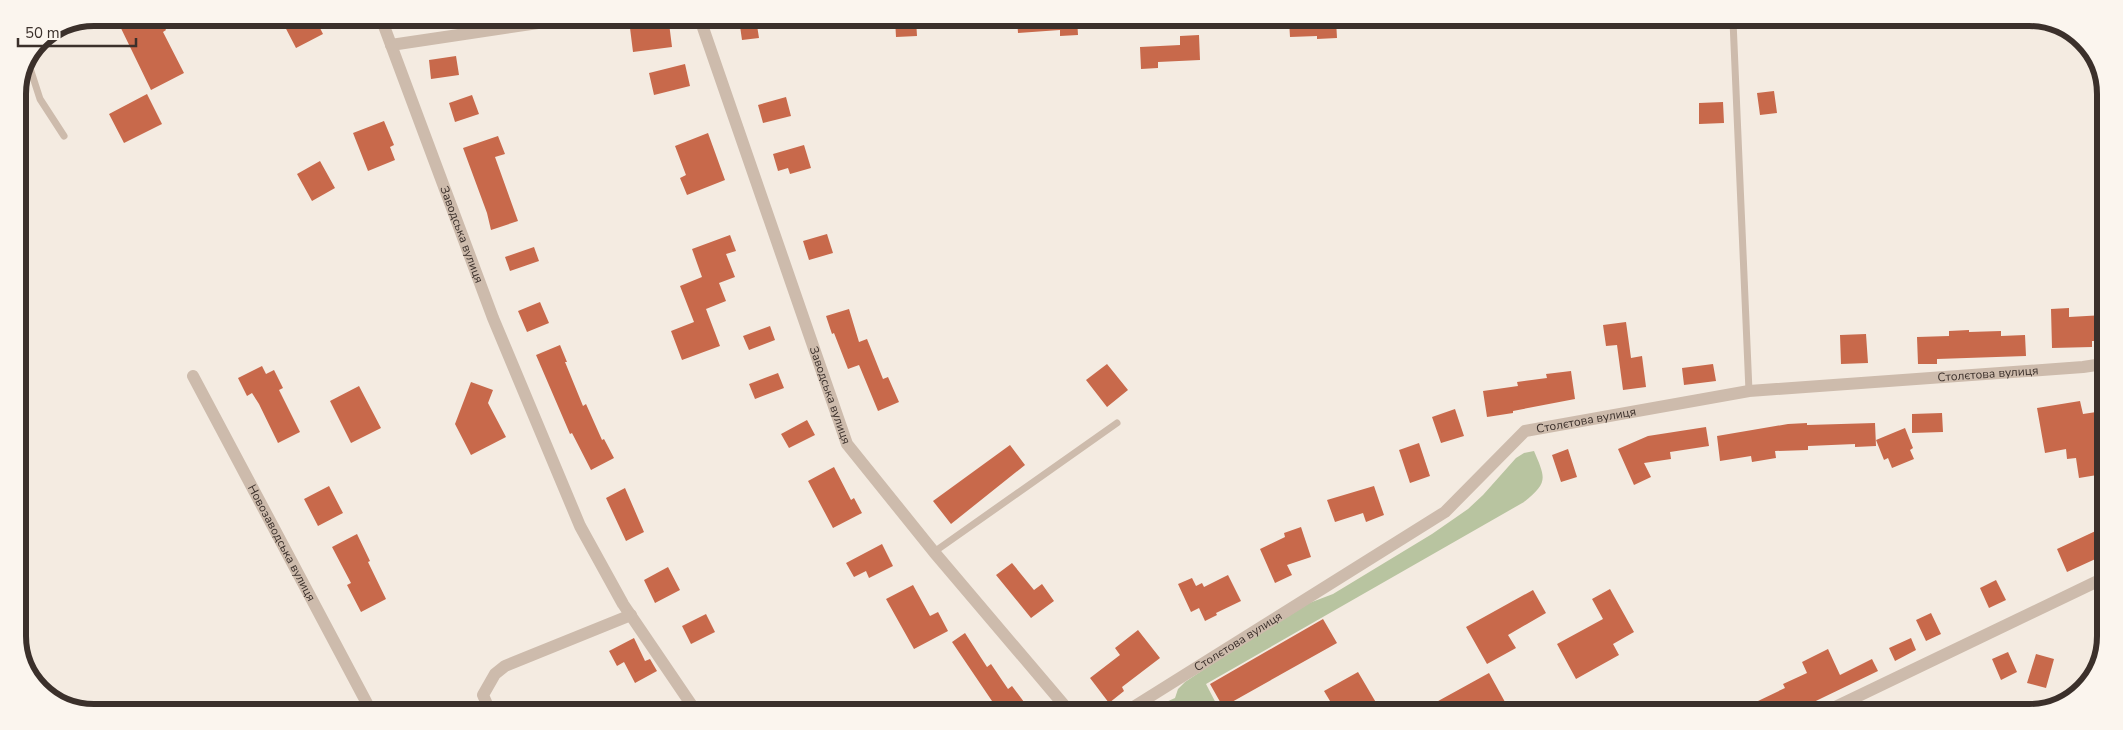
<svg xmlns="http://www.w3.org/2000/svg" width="2123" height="730" font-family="'Nunito Sans',sans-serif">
  <rect width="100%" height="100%" fill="#f4ebe1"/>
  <!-- green -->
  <path fill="#b8c4a0" d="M1534,451c12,28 14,31 -10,51l-318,182 14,27h-74l29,-13 3,-9 7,-7 93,-62 26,-15 29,-11 99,-60 36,-25 15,-14 33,-37 8,-5z"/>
  <!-- building -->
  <path fill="#c8694b" d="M116,18h44l6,12 -3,2 21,41 -33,17z
    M293,18h22l8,16 -27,14 -13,-25z
    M739,19h17l3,19 -17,2z
    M895,19h21l1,17 -21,1z
    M1017,19h60l1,16 -18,1v-6l-42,3z
    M1289,20h47l1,18 -20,1v-3l-27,1z
    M669,23l3,24 -39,5 -3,-24z
    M1199,35l1,25 -42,2v6l-17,1 -1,-22 40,-2v-9z
    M456,56l3,19 -28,4 -2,-19z
    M685,64l5,22 -36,9 -5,-22z
    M1774,91l3,22 -17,2 -3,-22z
    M147,94l15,30 -38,19 -15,-29z
    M472,95l7,19 -24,8 -6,-19z
    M786,97l5,19 -28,7 -5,-18z
    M1723,102l1,21 -25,1v-21z
    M384,121l10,24 -4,2 5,13 -27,11 -15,-38z
    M708,133l17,47 -38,15 -7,-17 6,-3 -11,-29z
    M498,136l7,18 -10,3 23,64 -27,9 -4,-17 -24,-65z
    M804,145l7,23 -21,6 -2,-6 -10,3 -5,-17z
    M320,161l15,27 -23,13 -15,-27z
    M827,234l6,19 -24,7 -6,-19z
    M730,235l6,16 -10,3 9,23 -16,6 7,18 -20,8 14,37 -38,14 -11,-29 23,-9 -14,-36 22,-9 -10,-28z
    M534,247l5,14 -29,10 -5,-14z
    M540,302l9,21 -22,9 -9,-21z
    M2069,308v9l35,-2v13h-8l1,13h-5v6l-40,1 -1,-39z
    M849,309l10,33 8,-3 16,40 5,-2 11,25 -21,9 -19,-46 -11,4 -14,-36 -2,1 -6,-18z
    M1626,322l5,36 11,-2 4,31 -23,3 -6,-45 -11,1 -3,-21z
    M770,326l5,14 -26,10 -6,-14z
    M1969,330v2l32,-1v5l24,-1 1,21 -89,3v5h-19l-1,-27 32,-1v-5z
    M1866,334l2,29 -27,1 -1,-29z
    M560,345l7,17h-2l18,44 3,-2 16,36 2,-1 10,19 -23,12 -19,-37 -2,1 -34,-79z
    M1107,364l21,26 -21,17 -21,-27z
    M1713,364l3,17 -32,4 -2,-17z
    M262,366l4,8 8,-4 9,18 -4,2 21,42 -22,11 -19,-39 -7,-11 -5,3 -9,-18z
    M1571,371l4,28 -62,12v2l-26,4 -4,-26 35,-5 -1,-4 30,-4 -1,-4z
    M778,373l6,15 -29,11 -6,-15z
    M471,382l22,8 -5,13 18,34 -35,18 -16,-31z
    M359,386l22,42 -30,15 -21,-42z
    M2080,401l3,13 20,-3v63l-24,4 -3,-20 -9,1 -1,-10 -21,4 -8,-45z
    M1455,409l9,27 -23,7 -9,-26z
    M1942,413l1,19 -31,1v-19z
    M807,420l8,15 -26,13 -8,-14z
    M1807,423v2l68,-2 1,23 -21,1v-3l-47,2v4l-33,1 1,7 -24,4 -1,-6 -31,5 -3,-25 71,-12z
    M1706,427l3,19 -39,6 1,7 -27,4 7,14 -17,8 -16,-36 30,-13z
    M1905,428l8,20 -3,2 4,9 -22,9 -4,-10 -4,2 -8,-20z
    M1419,443l11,33 -20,7 -11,-33z
    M1010,445l15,20 -74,59 -18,-23z
    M1568,449l9,28 -16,5 -9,-27z
    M834,467l17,33 3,-2 8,15 -29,15 -25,-47z
    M329,486l14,27 -25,13 -14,-27z
    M1374,486l10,29 -18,7 -3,-9 -28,9 -8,-22z
    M625,488l19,44 -18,9 -20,-43z
    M1301,527l10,30 -24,8 5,10 -17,8 -15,-34 25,-12 -1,-4z
    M2102,528v28l-35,16 -10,-23z
    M357,534l13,27 -2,1 18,37 -25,13 -14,-27 4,-2 -19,-36z
    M882,544l11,22 -24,12 -3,-7 -12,6 -8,-14z
    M1012,563l22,27 8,-6 12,17 -23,17 -35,-43z
    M668,567l12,23 -25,13 -11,-23z
    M1228,575l13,26 -25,12 1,2 -12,6 -6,-13 -8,4 -13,-28 14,-6 4,8 6,-3 2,4z
    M1996,580l10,20 -17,8 -9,-20z
    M913,585l17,31 8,-4 10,19 -34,18 -28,-50z
    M1610,589l24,43 -21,12 6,11 -43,24 -19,-35 46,-25 -11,-20z
    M1533,590l13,23 -38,22 8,13 -29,16 -21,-37z
    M1931,613l10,21 -15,7 -10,-21z
    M706,614l9,18 -24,12 -9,-18z
    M1323,619l14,24 -114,64 -13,-23z
    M1138,630l22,28 -38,29 2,4 -15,12 -19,-25 30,-23 -5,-7z
    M965,633l22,34 4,-3 17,25 4,-3 12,16 -12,8h-33l13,-9 -40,-59z
    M634,638l11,23 5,-2 7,12 -22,12 -11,-21 -7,4 -8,-15z
    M1911,638l5,12 -21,11 -6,-13z
    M1828,649l12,26 32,-16 6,12 -85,41h-58l50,-24 -2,-4 24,-11 -5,-11z
    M2008,652l9,20 -16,8 -9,-21z
    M2036,654l18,5 -8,29 -19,-5z
    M1358,672l23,39h-45l-12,-20z
    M1489,673l21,38h-90z"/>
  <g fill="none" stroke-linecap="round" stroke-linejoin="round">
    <!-- lane -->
    <path stroke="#cdbbac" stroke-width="7" d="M1733,21l16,370
      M29,65l11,34 24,37
      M934,552l183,-129"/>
    <!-- street -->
    <g stroke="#cdbbac" stroke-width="12">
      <path id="s1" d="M381,18l112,300 87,208 43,78 72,106"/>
      <path id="s2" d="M700,19l147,425 87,108 135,159"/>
      <path d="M391,45l181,-27"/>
      <path id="s3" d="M193,376l177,333"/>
      <path d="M489,709l-6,-14 12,-21 10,-8 126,-51"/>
      <path id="s4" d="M1127,711l318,-199 80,-81 224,-40 334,-24 20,-3"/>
      <path d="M1825,712l277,-133"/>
    </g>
  </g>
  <g text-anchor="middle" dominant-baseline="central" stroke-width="5" stroke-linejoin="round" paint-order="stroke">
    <!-- street labels -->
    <g font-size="12" fill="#3b302b" stroke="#fbf5ee">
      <text stroke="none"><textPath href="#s1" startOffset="231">Заводська вулиця</textPath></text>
      <text stroke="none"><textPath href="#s4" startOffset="956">Столєтова вулиця</textPath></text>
      <text stroke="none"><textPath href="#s2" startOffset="398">Заводська вулиця</textPath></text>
      <text stroke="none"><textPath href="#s4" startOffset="551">Столєтова вулиця</textPath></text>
      <text stroke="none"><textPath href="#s3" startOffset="189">Новозаводська вулиця</textPath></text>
      <text stroke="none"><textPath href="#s4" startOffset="131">Столєтова вулиця</textPath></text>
    </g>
  </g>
  <!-- crop -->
  <path d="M0 0H2123V730H0ZM94 26H2029A68 68 0 0 1 2097 94V636A68 68 0 0 1 2029 704H94A68 68 0 0 1 26 636V94A68 68 0 0 1 94 26Z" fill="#fbf5ee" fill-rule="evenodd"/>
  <path fill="none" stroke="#3b302b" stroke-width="6" d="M94 26H2029A68 68 0 0 1 2097 94V636A68 68 0 0 1 2029 704H94A68 68 0 0 1 26 636V94A68 68 0 0 1 94 26Z"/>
  <!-- scale -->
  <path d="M18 38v8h118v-8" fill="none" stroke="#3b302b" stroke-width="2.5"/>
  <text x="25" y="38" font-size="15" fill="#3b302b" stroke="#fbf5ee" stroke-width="4" paint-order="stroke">50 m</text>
</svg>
